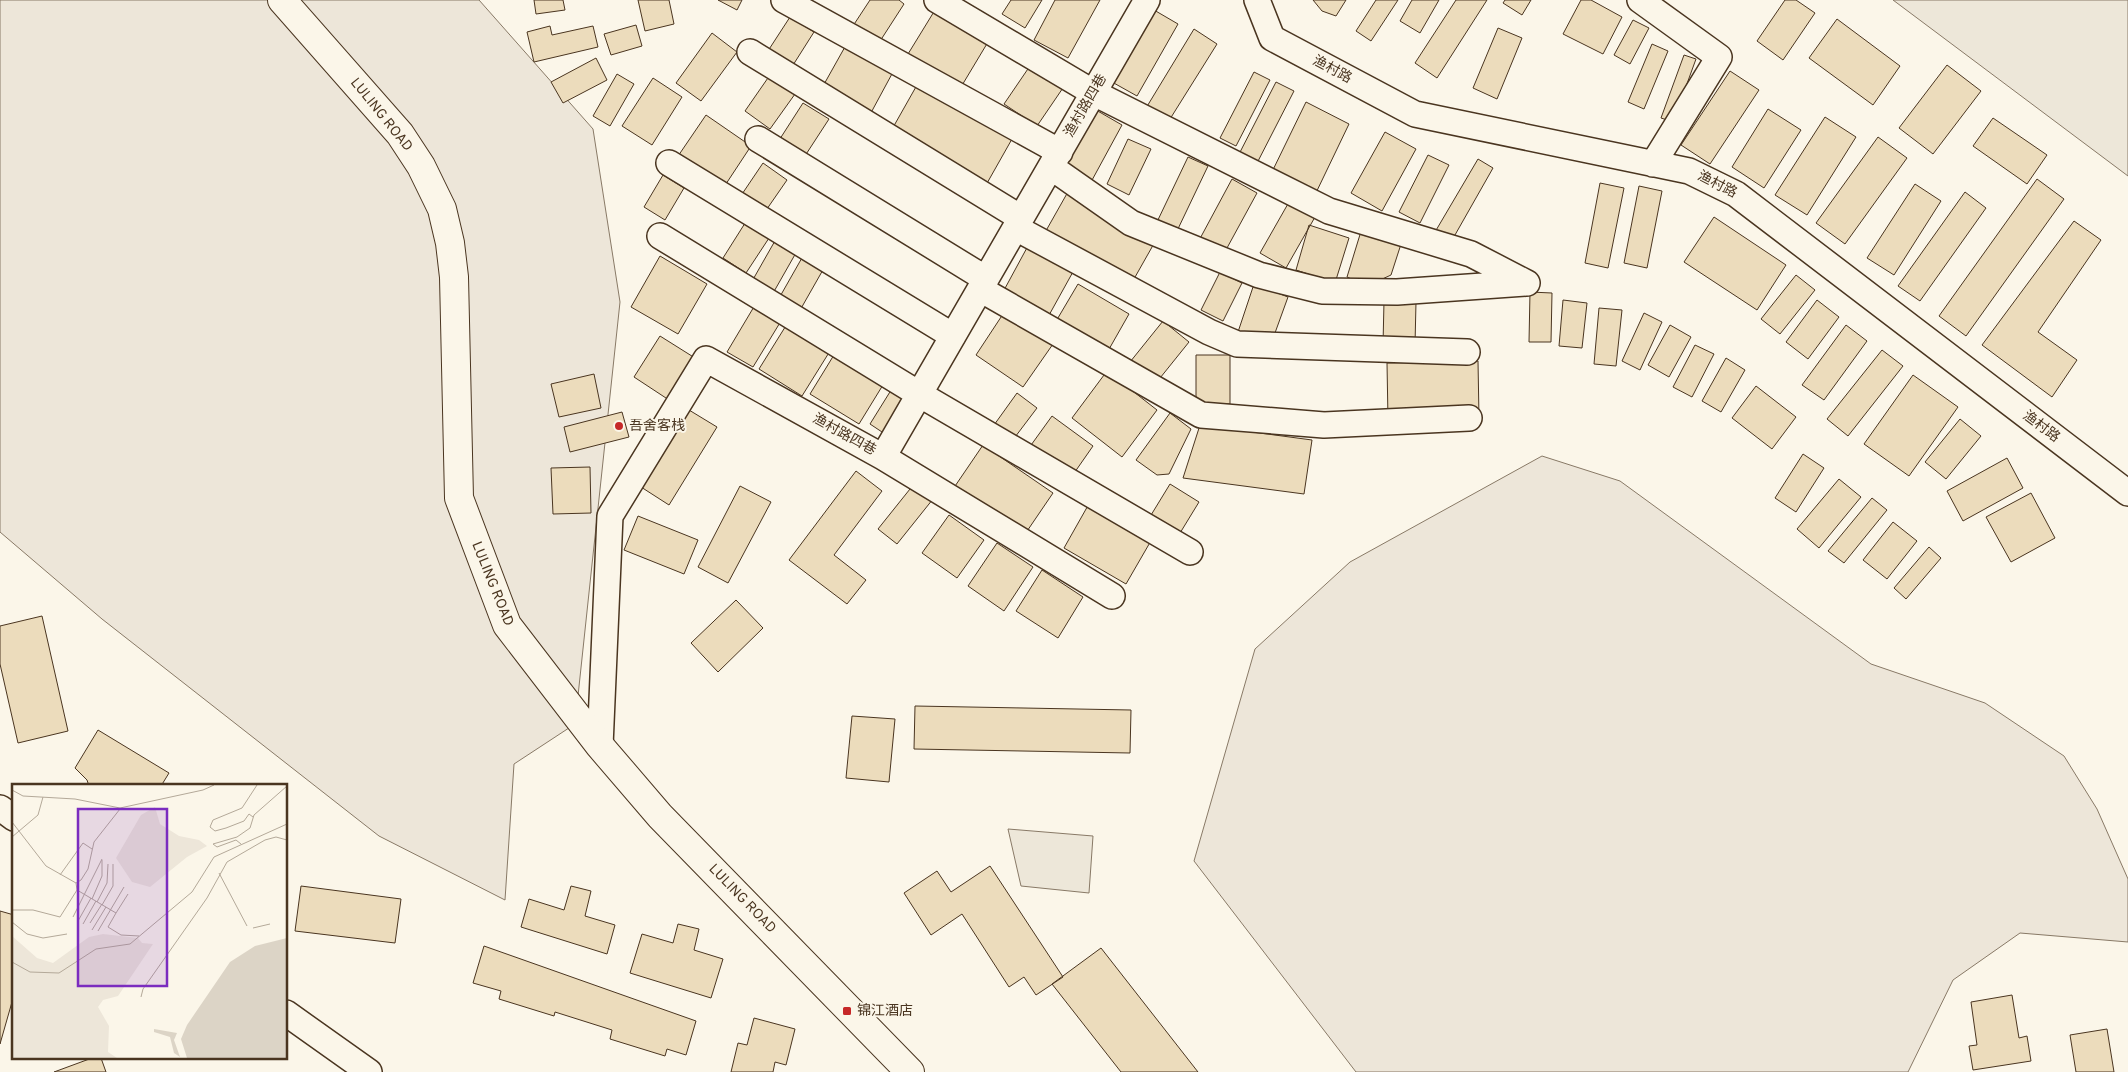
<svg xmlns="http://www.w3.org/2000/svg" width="2128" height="1072" font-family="Overpass,'Noto Sans SC',sans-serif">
  <rect width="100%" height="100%" fill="#fbf6e9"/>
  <!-- green -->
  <path fill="#ede6d9" stroke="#887966" d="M0,0h479l114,129 27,173 -45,422 -61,40 -9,136 -126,-64 -277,-217 -102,-87z
    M1542,456l78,25 251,183 114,39 79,53 33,53 31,70v63l-108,-9 -67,47 -45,92h-552l-162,-211 61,-212 95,-87z"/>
  <!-- parking -->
  <path fill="#ede7d9" stroke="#887966" d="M1893,0h235v176z
    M1008,829l85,7 -4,57 -68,-7z"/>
  <!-- building -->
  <path fill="#ecdcbc" stroke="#4a3520" d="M534,0h29l2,10 -29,4z
    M638,0h31l5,24 -29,7z
    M718,0h24l-5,10z
    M870,0h29l5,4 -31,48 -26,-17z
    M1011,0h31l-17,28 -23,-14z
    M1055,0h45l-32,58 -34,-18z
    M1313,0h33l-10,16 -14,-5z
    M1376,0h22l-27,41 -15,-10z
    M1412,0h27l-19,33 -20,-12z
    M1456,0h31l-50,78 -22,-15z
    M1505,0h26l-9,15 -19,-12z
    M1581,0h10l31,17 -19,37 -40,-20z
    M1785,0h11l19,13 -32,47 -26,-19z
    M935,10l53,32 -27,45 -53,-33z
    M1154,10l24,14 -41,72 -25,-14z
    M790,17l24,15 -26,41 -24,-16z
    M1837,19l63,47 -27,39 -64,-47z
    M1633,20l16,8 -19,36 -16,-9z
    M636,25l6,21 -31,9 -7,-21z
    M550,26l2,9 41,-9 5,21 -64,15 -7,-30z
    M1498,28l24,10 -25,61 -24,-11z
    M1194,29l23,15 -52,83 -22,-14z
    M712,33l25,19 -36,49 -25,-18z
    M1652,44l16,7 -24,58 -16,-7z
    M846,45l47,27 -27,50 -48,-27z
    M1684,55l12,4 -23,63 -12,-4z
    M596,58l11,22 -44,23 -12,-21z
    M1034,60l33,22 -30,44 -33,-22z
    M1947,65l34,26 -48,63 -34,-26z
    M1730,71l29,19 -49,74 -29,-19z
    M1254,72l16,8 -34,66 -16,-8z
    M617,74l17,10 -24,42 -17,-10z
    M770,75l25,19 -25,35 -25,-18z
    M653,78l29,19 -30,48 -30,-19z
    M1276,82l18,9 -39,76 -18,-9z
    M917,85l95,54 -26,46 -95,-54z
    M1306,102l43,22 -36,75 -44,-21z
    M803,103l26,16 -28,43 -25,-17z
    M1768,109l33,21 -37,58 -32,-21z
    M1096,110l26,15 -31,57 -27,-15z
    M706,115l45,31 -31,47 -46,-31z
    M1825,117l31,20 -49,78 -32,-20z
    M1993,118l54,37 -20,29 -54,-38z
    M1385,132l31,17 -34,62 -31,-18z
    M1878,137l29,21 -62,86 -29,-21z
    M1128,139l23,10 -22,46 -22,-11z
    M1428,155l21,10 -29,58 -21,-11z
    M1188,157l20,9 -32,67 -20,-9z
    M1478,159l15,9 -42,74 -16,-10z
    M763,163l24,17 -27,39 -24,-16z
    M663,175l21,13 -19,32 -21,-13z
    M1232,179l25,14 -36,66 -25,-13z
    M2037,179l27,20 -98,137 -27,-20z
    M1600,183l24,5 -16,80 -23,-5z
    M1915,184l26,17 -47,74 -27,-17z
    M1639,186l23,5 -15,77 -23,-5z
    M1069,190l87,50 -26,46 -87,-50z
    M1965,192l21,16 -66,93 -22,-15z
    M1289,202l26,15 -29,51 -26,-15z
    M1714,217l72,48 -29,45 -73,-48z
    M747,220l24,15 -25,38 -23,-15z
    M2074,221l27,19 -63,92 39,28 -25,37 -70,-52z
    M1309,225l40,13 -14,45 -39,-13z
    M1362,228l40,13 -11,34 -24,11 -20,-9z
    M780,232l21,12 -29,51 -21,-12z
    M1029,244l45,26 -26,47 -45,-25z
    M807,249l21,12 -29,51 -21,-12z
    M660,256l47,28 -29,50 -47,-27z
    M1220,272l22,11 -19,38 -22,-11z
    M1796,275l19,15 -35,44 -19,-15z
    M1078,284l51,30 -25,44 -52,-30z
    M1254,284l34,13 -17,47 -33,-12z
    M1530,292l22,1 -1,49h-22z
    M1563,300l24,3 -5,45 -23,-2z
    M1817,300l22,17 -31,42 -22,-17z
    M1384,301l32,1 -1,43h-32z
    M755,305l26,16 -28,46 -26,-15z
    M1599,308l23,2 -6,56 -22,-2z
    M1005,311l48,33 -30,43 -47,-32z
    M1644,313l18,9 -22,48 -18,-9z
    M1163,321l26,21 -37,46 -26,-21z
    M787,324l43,27 -28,45 -43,-27z
    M1670,325l21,12 -22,40 -21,-12z
    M1846,325l21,16 -43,59 -22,-15z
    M660,336l35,22 -26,42 -35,-23z
    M1695,345l19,9 -22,43 -19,-10z
    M837,350l49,30 -27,44 -49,-30z
    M1882,350l21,16 -55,70 -21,-17z
    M1196,355h34v49h-34z
    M1726,358l19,12 -24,42 -19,-11z
    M1478,361l1,57 -91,2 -1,-57z
    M1107,371l50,39 -35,47 -50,-39z
    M594,374l7,34 -42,9 -8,-33z
    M1913,375l45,32 -49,69 -45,-32z
    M1756,386l40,31 -24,32 -40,-31z
    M893,387l19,12 -24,37 -18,-12z
    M1017,393l20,15 -34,45 -19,-14z
    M689,410l28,17 -48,78 -28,-18z
    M622,412l7,25 -59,15 -6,-25z
    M1170,413l21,16 -22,45 -12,1 -21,-15z
    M1052,416l41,30 -30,43 -42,-30z
    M1960,419l21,17 -35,43 -21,-17z
    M1200,425l112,15 -8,54 -121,-16z
    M983,445l70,48 -32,47 -70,-48z
    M1803,454l21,14 -28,44 -21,-14z
    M2007,458l16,30 -60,33 -16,-30z
    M590,467l1,46 -38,1 -2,-46z
    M856,471l26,20 -48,64 32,25 -19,24 -58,-44z
    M918,479l19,15 -40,50 -19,-15z
    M1839,479l22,18 -42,51 -22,-19z
    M1170,484l29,18 -22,36 -29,-18z
    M740,486l31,16 -43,81 -30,-16z
    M2031,493l24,45 -44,24 -25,-45z
    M1872,498l15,12 -43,53 -16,-12z
    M1090,502l62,37 -26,45 -62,-36z
    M949,515l35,25 -27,38 -35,-25z
    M638,516l60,24 -14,34 -60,-24z
    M1893,522l24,19 -30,38 -24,-19z
    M997,543l36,24 -29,44 -36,-25z
    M1929,547l12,11 -35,41 -12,-11z
    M1042,570l41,27 -25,41 -42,-27z
    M736,600l27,28 -45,44 -27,-29z
    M42,616l26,115 -50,12 -18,-79v-38z
    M915,706l216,4 -1,43 -216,-4z
    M852,716l43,3 -6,63 -43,-4z
    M98,730l71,43 -8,13h-72l-2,-6 -12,-12z
    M990,866l73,111 -27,18 -12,-18 -15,10 -47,-73 -31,21 -27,-42 33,-22 14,21z
    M301,886l100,13 -6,44 -100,-12z
    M571,886l20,5 -6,25 30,9 -8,29 -86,-27 8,-28 35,11z
    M0,911l14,4v80l-14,49z
    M678,924l21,5 -5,21 29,9 -12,39 -81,-25 12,-39 31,9z
    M484,946l212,75 -10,34 -19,-6 -2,7 -55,-17 2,-9 -57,-18 -1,4 -55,-17 2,-8 -28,-8z
    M1101,948l97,124h-77l-69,-88z
    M2012,995l7,43 8,-2 4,25 -58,9 -4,-24 8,-1 -6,-43z
    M754,1018l41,11 -9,36 -11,-3 -2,10h-42l7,-29 9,2z
    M2107,1029l7,43h-38l-6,-37z
    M92,1058h9l5,14h-52z"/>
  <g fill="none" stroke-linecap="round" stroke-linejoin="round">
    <!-- minor casing -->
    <g stroke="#4a3520" stroke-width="28">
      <path id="minor" d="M784,0l276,152
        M937,0l157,93 235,118 142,43 56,29
        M1257,0l15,38 143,76 274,57 47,23 392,299
        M1640,0l79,57 -66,107
        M750,52l271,166
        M758,139l228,140
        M669,163l284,173
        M1051,167l80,56 128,52 63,16 75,1 129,-9
        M1016,228l193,104 28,12 230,8
        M660,236l259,158 271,158
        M980,289l221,126 123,10 145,-7
        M883,457l229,139
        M600,746l10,-230 96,-157 177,98 264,-457
        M0,808l14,10
        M286,1013l83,59"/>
    </g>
    <!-- major casing -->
    <g stroke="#4a3520" stroke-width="30">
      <path id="major" d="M282,0l118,134 21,32 21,43 8,34 4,34 5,221 48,127 93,121 60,70 250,256"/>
    </g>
    <!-- minor -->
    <use href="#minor" stroke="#fbf6e9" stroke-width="25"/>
    <!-- major -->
    <use href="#major" stroke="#fbf6e9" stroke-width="28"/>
  </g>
  <!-- markers -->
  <g fill="#c62828" stroke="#fbf6e9" stroke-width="2">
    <circle cx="619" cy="426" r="5"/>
    <rect x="842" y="1006" width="10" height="10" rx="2.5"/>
  </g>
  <g text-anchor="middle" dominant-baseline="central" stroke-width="4" stroke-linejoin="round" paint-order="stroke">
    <!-- street labels -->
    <g font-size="14" fill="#4a3520" stroke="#fbf6e9">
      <text transform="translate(1332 70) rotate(28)">渔村路</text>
      <text transform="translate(1086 106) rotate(-60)">渔村路四巷</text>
      <text transform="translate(381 115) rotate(51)">LULING ROAD</text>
      <text transform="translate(1717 185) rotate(27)">渔村路</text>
      <text transform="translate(2041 427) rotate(37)">渔村路</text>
      <text transform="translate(844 435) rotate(29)">渔村路四巷</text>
      <text transform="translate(492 584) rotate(68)">LULING ROAD</text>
      <text transform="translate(742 899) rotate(46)">LULING ROAD</text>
    </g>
    <!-- poi labels -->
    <g font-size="14" fill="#4a3520" stroke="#fbf6e9" text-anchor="start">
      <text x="629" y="426">吾舍客栈</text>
      <text x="857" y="1011">锦江酒店</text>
    </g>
  </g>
  <!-- overview -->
  <g transform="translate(12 784)">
    <rect width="275" height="275" fill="#fbf6e9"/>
    <path d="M143,23l5,17 19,12 20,4 8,6 -20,11 -37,30 -18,-5 -16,-24 25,-43zM91,150l35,4 4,5 11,1 -35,52 -15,4 -5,7 11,19 -1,26 9,6h-105v-122l25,22 16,5 36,-26z" fill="#ede6d9"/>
    <path d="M275,154v120h-100l-6,-19 6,-14 43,-63 25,-16zM142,245l23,4 -3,7 6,17 -6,-4 -4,-16 -16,-5z" fill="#dcd4c6"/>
    <path fill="none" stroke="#b4a999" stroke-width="1" d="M0,6l11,6 52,3 45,9 83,-18 11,-5M241,33l-4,-3 -5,7 -18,7 -11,3 -5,-4 3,-7 29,-12 15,-23M0,38l34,44 30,17 5,-3 7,-11 6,-27 26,-33M0,53l26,-22 5,-18M229,60l-5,-4 -19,7 -4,-3 24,-7 13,-9 4,-13 33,-29M207,89l28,53M48,91l23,-32 9,6M64,99l1,7 39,23 -8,14 13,8 18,1M80,115l10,-23v-16M85,118l10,-19 1,-19M90,121l11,-19v-22M0,126h21l27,7 17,-27M104,129l12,-19M61,133l29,-58M66,137l13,-23M0,138l15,12 16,4 24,-4M78,139l12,-19M71,140l13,-23M241,144l17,-4M80,146l14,-23M86,147l26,-44M0,178l18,10 29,1 37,-24 34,-5 62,-52 22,-35 73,-33M129,213l2,-8 64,-91 20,-36 38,-22 11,-3 11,3"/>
    <path fill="#7b2cbf" fill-opacity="0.15" stroke="#7b2cbf" stroke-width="2.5" d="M66,25h89v177h-89z"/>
    <rect width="275" height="275" fill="none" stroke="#4a3520" stroke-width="2.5"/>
  </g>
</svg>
